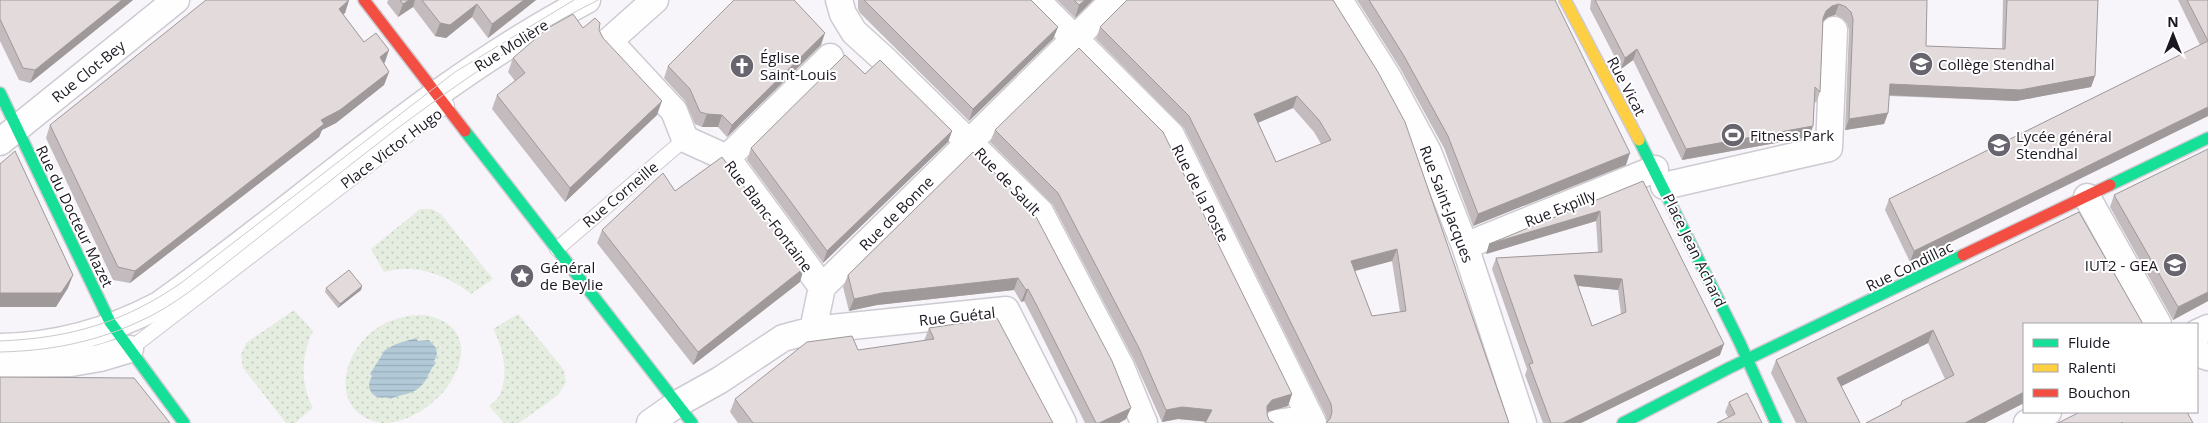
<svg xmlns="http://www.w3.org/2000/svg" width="2208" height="423" font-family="'Open Sans',sans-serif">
  <defs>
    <pattern id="grass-dots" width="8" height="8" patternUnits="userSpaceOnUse" patternTransform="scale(1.25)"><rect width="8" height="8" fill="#e4ede0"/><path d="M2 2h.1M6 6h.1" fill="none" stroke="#c3cac0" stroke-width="1.8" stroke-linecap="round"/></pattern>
    <pattern id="water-rules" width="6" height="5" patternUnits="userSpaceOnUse" patternTransform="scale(1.25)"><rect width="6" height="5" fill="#b2cad8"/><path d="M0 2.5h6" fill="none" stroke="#98adb9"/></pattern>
  </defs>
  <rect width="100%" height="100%" fill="#f7f5fa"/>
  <!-- grass -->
  <path fill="url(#grass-dots)" d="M420,209h12l9,5 52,65 -22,15c-23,-19 -57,-31 -87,-22l-13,-23z
    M294,310l19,21c-12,24 -13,53 0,77l-18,15h-9l-43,-55 -2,-13 5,-12z
    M518,314l43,52 3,5 2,11 -8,13 -39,28h-15l-15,-17c4,-3 9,-7 11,-12 9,-19 3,-47 -7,-65z
    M424,315c77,13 20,108 -42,108 -67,-10 -35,-111 42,-108z"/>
  <!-- water -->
  <path fill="url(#water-rules)" d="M416,338l2,3 11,-1 7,8 1,7 -3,6 2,2c-7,7 -8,17 -16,24 -8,8 -20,7 -30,12l-2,-2c-14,4 -24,-8 -16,-21l-2,-2 15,-24 11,-6z"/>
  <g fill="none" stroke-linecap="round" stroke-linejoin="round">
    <!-- lane casing -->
    <g stroke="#cecad2" stroke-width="16">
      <path id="lane" d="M557,249l128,-110
        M130,349l317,-244"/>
    </g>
    <!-- street casing -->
    <g stroke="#cecad2" stroke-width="29">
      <path id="street" d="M655,0l-46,41 65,70 11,28 42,19 95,129
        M839,0l4,14 11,18 32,29 154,151 81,155 23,56
        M1036,0l135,135 142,288
        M1339,0l48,76 41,76 37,94 58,177
        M0,142l176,-142
        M727,158l103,-101
        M1664,186l165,-38 5,-118
        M2087,197l71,127
        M1465,246l190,-77
        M813,330l9,-43 292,-287
        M2197,333l11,-5
        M0,347c57,-1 108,-15 159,-42 143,-101 271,-223 428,-305
        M2197,353l11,4
        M1,364l70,-1 29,-5 30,-9
        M650,423l27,-19 43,-24 63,-42 30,-8 193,-20 57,113
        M1277,423l33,-5
        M2027,423l21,-11"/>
    </g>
    <!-- fast casing -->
    <g stroke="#cecad2" stroke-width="14">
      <path id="fast" d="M0,93l110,229 74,101
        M465,131l227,292
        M1639,140l100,201 37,82
        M2110,185l98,-47
        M1623,423l106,-55 234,-113"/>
    </g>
    <!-- slow casing -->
    <g stroke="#cecad2" stroke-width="14">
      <path id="slow" d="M1565,0l74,140"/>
    </g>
    <!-- jam casing -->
    <g stroke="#cecad2" stroke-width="14">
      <path id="jam" d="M364,0l101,131
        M1963,255l147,-70"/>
    </g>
    <!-- lane -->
    <use href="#lane" stroke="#fefefe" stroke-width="14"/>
    <!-- street -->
    <use href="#street" stroke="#fefefe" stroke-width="26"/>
    <!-- fast -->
    <use href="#fast" stroke="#16e098" stroke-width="11"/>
    <!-- slow -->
    <use href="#slow" stroke="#ffcf43" stroke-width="11"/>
    <!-- jam -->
    <use href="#jam" stroke="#f24e42" stroke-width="11"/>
    <!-- tram -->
    <path stroke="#cbcacc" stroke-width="1" d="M0,341c70,-3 123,-18 181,-58l274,-211 119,-72
      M0,352c47,-1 92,-9 136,-29 38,-16 71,-45 103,-70 52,-41 103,-82 155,-122 64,-48 132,-95 204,-131"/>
  </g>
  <!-- wall -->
  <path fill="#c3bbbd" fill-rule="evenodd" d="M0,0h133l-103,83 -11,-3 -19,-39z
    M349,0l-4,13 -2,1 21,28 21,20 -1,1 5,9 -5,13 -48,38 -14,7 -3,7 -189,146 -17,-3 -67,-142 4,-13z
    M388,0h148l-48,38 -16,-21 -26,21 -11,-2 -22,-29 -15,10 -11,-14z
    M858,0h173l27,27 -5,12 -84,82 -109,-108 -2,-4z
    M1057,0h36l-18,18z
    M1333,0l176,423 -182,-2 -1,-5 -142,-288 -88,-89 4,-12zM1293,108l21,24 7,12 -45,18 -18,-39zM1392,261l8,51 -28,4 -17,-45z
    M1357,0h198l71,165 -153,61 -29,-78 -44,-80z
    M1591,0h336l-1,46 76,3 1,-49h95l-3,76 -4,11 -75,14 -127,-5 -1,17 -4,11 -39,6 4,-100 -2,-7 -5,-5 -7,-3 -7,2 -5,3 -3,72 -4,11 -2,-2 -1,25 -4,11 -127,23 -49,-100 -12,9 -31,-60z
    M2178,0h30v116l-298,146 -25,-52 4,-11 311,-154z
    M583,28l16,2 4,8 54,77 -92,87 -73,-93 5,-14 18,-14 -7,-9 5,-14z
    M821,45l-94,92 -9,-10h-16l-7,-3 -10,-23 -21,-23 4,-12z
    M865,74l87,57 -4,11 -125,121 -76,-103 4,-12z
    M995,130l297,264 -4,12 -21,6v2l2,6 -63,1 -28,-2 -16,3 -28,-62 -81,-155 -63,-63z
    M973,152l153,267 -7,4h-34l-51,-103 -10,-19 -3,1 -7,-12 -137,15 -28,6 -6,-24 5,-12z
    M1643,181l77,174 -139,68h-38l-18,-48 2,-6 -35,-100 4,-11 102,-6 -2,-31 -110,33zM1578,286l40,4 3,24 -29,12z
    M2114,195l94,106 -35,19 -63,-113z
    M2079,212l-55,191 -39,20h-119l34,-17 2,-5 43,-22 -17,-36 -87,43 19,37h-64l-25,-50 5,-13z
    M602,230l198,52 -107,83 -96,-122z
    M362,286l-1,4 -23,18 -13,-16 1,-4z
    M929,328l124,95h-315l-8,-11 5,-13 123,-49 66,-9z
    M1729,402l33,21 -34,-6 -3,-5z"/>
  <!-- shaded-wall -->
  <path fill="#9f999a" d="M122,0h11l-103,83 5,-13z
    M349,0l-4,13 -11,9 5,-13z
    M409,0h6l-2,7 -15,10 5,-13z
    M524,0h12l-48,38 4,-14z
    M1085,0h8l-18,18 4,-13z
    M477,4l-5,13 -26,21 -11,-2 5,-13z
    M1839,4l-4,11 -7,2 -6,5 4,-11 6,-5z
    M1058,27l-5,12 -84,82 4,-12z
    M825,33l-4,12 -94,92 5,-12z
    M1637,49l-4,11 -12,9 4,-11z
    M389,50l-4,12 -9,8 4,-13z
    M389,72l-5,13 -48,38 -14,7 -3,7 -189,146 5,-12 186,-151z
    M2095,76l-4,11 -75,14 -130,-6 4,-11z
    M1297,96l-4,12 -43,18 4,-12z
    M662,101l-5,14 -92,87 5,-14z
    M2208,107v9l-298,146 4,-11z
    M1888,113l-4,11 -39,6 4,-11z
    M707,114l15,1 -4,12h-16z
    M1813,126l-4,11 -127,23 4,-11z
    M952,131l-4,11 -125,121 4,-12z
    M1630,153l-4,12 -153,61 5,-12z
    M1600,211l-4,10 -110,33 3,-10z
    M1397,249l-5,12 -45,12 4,-12z
    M804,268l-4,14 -107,83 5,-13z
    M73,275l-5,13 -12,19h-56v-14z
    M1574,275l48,4 -4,11 -47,-5z
    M1018,278l-4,12 -137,15 -28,6 5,-12 28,-6z
    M362,286l-1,4 -23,18 2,-4z
    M1028,289l-4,12 -3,1 5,-12z
    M2208,292v9l-35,19 5,-13z
    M1933,330l-5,13 -96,48 5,-13z
    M1724,344l-4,11 -139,68h-18z
    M2024,392v11l-39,20h-20z
    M1292,394l-4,12 -21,6 -4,6 4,-12 5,-6z
    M1182,407l30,3 -4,12 -30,-3 -16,3 4,-12z
    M1131,408l-5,11 -7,4h-20z"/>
  <!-- building -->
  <path fill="#e3dadc" stroke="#9f999a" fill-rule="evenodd" d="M0,0h122l-87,70 -12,-2 -23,-49z
    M206,0h143l-10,9 25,33 12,-9 13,17 -9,7 9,15 -49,38 -19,10 3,4 -189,147 -17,-4 -68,-142z
    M400,0h9l-6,4z
    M422,0h102l-32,24 -15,-20 -27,21 -10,-2z
    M734,0h60l31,33 -93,92 -10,-10 -15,-1 -7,-2 -10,-23 -22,-23z
    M864,0h167l27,27 -85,82z
    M1074,0h11l-6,5z
    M1127,0h206l45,72 27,50 104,301h-183l4,-4 2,-7 -1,-8 -142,-288 -89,-89zM1297,96l22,24 12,20 -55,22 -22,-48zM1397,249l9,62 -34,5 -21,-55z
    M1369,0h186l75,153 -152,61 -30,-78 -44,-80z
    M1595,0h332l-1,46 79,3 2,-49h91l-3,76 -75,14 -130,-6 -2,29 -39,6 4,-100 -2,-7 -5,-5 -7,-3 -7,2 -6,5 -3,7 -3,74 -5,-5 -2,39 -127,23 -49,-100 -12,9z
    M2187,0h21v107l-294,144 -25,-52 319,-158z
    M573,14l10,14 12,-10 5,5 -1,7 4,8 59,63 -92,87 -73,-93 28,-22 -12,-15 35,-30z
    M1079,48l84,84 129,262 -20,6 -5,6v8l2,6 5,3h-69l7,-13 -30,-3 -16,3 -27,-62 -81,-155 -63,-63z
    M845,55l20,19 15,-14 72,71 -125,120 -76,-103z
    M2208,149v143l-30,15 -64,-112z
    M15,151l58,124 -12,18h-61v-129z
    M973,152l59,57 80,152 19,47 -32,15h-3l-58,-115 -10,-19 -2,1 -8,-12 -136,15 -28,6 -6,-24z
    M722,157l82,111 -106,84 -96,-122 61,-57 12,18z
    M1643,181l81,163 -161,79h-12l-22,-59 4,-1 -37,-105 106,-6 -2,-41 -111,33zM1574,275l48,4 4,33 -34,14z
    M2079,212l64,112h-119v68l-59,31h-99l35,-18 1,-4 52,-26 -21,-45 -96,48 23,45h-53l-31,-63z
    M349,270l13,16 -22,18 -14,-16z
    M997,318l56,105h-300l-18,-24 72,-57 45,-6 6,14 76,-11 -5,-11z
    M0,377l134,1 36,45h-170z
    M1747,393l15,30h-45l18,-9 -6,-12z
    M2080,412h107l6,11h-71v-1l-1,1h-63z"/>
  <!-- icons -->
  <defs>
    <g id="school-disc" transform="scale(1.25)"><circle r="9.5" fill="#69656e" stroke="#fff"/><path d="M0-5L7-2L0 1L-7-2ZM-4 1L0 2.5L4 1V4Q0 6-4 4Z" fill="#fff"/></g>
    <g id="church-disc" transform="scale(1.25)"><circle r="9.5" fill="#69656e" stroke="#fff"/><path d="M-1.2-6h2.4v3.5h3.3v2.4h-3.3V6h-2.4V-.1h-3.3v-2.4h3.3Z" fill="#fff"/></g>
    <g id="stadium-disc" transform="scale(1.25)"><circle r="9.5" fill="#69656e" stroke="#fff"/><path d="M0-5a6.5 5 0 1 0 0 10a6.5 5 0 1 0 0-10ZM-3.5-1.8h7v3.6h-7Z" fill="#fff"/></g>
    <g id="university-disc" transform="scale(1.25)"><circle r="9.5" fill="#69656e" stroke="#fff"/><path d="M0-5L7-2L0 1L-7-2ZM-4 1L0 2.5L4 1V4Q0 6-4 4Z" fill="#fff"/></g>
    <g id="sight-disc" transform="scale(1.25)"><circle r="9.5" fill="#69656e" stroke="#fff"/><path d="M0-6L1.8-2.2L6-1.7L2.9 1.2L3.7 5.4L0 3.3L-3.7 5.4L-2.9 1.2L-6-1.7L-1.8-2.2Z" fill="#fff"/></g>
  </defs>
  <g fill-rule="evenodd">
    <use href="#school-disc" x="1921" y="64"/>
    <use href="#church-disc" x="742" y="66"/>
    <use href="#stadium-disc" x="1733" y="135"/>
    <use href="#school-disc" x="1999" y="145"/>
    <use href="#university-disc" x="2175" y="265"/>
    <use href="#sight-disc" x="522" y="276"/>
  </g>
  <g text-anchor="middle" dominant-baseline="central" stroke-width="4" stroke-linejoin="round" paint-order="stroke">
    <!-- street labels -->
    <g font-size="15" fill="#1c1722" stroke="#fff">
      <text transform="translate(511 45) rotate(-32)">Rue Molière</text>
      <text transform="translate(88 71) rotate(-39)">Rue Clot-Bey</text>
      <text transform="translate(1627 86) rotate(62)">Rue Vicat</text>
      <text transform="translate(391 148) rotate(-37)">Place Victor Hugo</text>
      <text transform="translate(1008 181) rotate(46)">Rue de Sault</text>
      <text transform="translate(1201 193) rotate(63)">Rue de la Poste</text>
      <text transform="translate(620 194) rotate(-40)">Rue Corneille</text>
      <text transform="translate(1447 204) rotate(69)">Rue Saint-Jacques</text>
      <text transform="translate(1560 208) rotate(-22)">Rue Expilly</text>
      <text transform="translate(896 213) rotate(-45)">Rue de Bonne</text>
      <text transform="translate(75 216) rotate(64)">Rue du Docteur Mazet</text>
      <text transform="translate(769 216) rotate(53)">Rue Blanc-Fontaine</text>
      <text transform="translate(1695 250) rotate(64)">Place Jean Achard</text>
      <text transform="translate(1909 266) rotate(-26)">Rue Condillac</text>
      <text transform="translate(957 316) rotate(-6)">Rue Guétal</text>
    </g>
    <!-- poi labels -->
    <g font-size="15" fill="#1c1722" stroke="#fff" text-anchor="start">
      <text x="760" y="57">Église<tspan x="760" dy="17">Saint-Louis</tspan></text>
      <text x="1938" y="64">Collège Stendhal</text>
      <text x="1750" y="135">Fitness Park</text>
      <text x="2016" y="136">Lycée général<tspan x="2016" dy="17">Stendhal</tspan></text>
      <text x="2158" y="265" text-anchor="end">IUT2 - GEA</text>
      <text x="540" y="267">Général<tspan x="540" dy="17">de Beylie</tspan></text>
    </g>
  </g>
  <!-- legend -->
  <rect x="2023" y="323" width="175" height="90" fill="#ffffff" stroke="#a4a2a7"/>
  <rect x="2033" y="339" width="25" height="8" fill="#16e098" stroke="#a4a2a7"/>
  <text x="2068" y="348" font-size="15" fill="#1c1722">Fluide</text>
  <rect x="2033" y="364" width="25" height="8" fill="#ffcf43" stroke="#a4a2a7"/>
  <text x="2068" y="373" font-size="15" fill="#1c1722">Ralenti</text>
  <rect x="2033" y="389" width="25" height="8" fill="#f24e42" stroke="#a4a2a7"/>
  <text x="2068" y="398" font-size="15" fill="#1c1722">Bouchon</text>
  <!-- north arrow -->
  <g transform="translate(2173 35)" stroke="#ffffff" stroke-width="4" paint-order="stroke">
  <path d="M0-4L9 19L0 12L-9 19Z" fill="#1c1722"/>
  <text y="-8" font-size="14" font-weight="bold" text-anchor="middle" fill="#1c1722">N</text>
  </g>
</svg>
